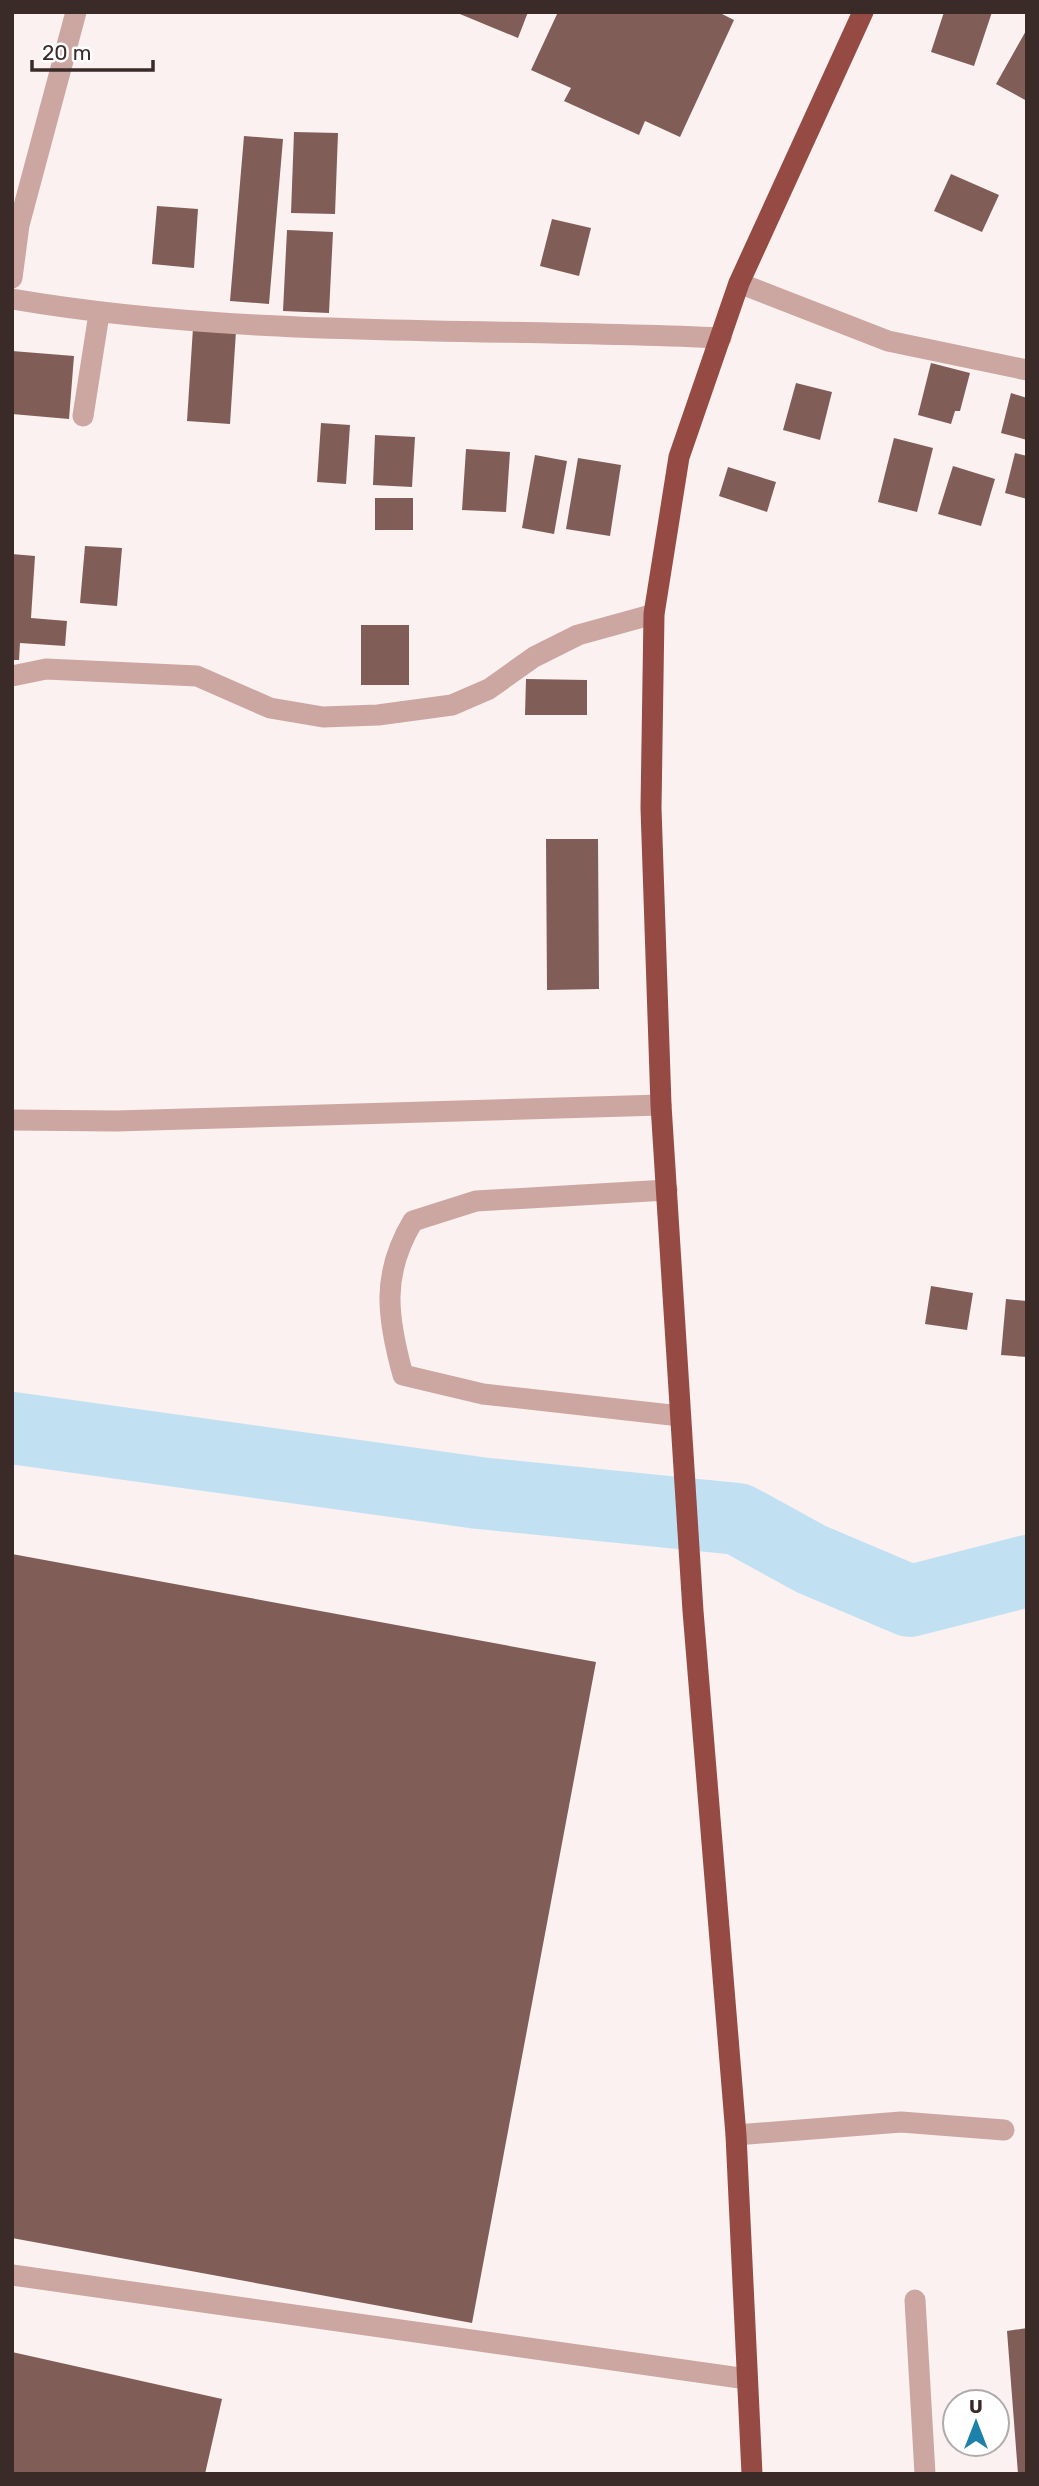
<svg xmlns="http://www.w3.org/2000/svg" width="1039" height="2486" font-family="Rubik,sans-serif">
  <rect width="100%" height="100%" fill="#faf1f0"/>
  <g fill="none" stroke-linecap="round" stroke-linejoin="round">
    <!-- river -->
    <path stroke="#c1e1f3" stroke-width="72" d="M12,1428l467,65 259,26 73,40 99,42 117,-30"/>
  </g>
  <!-- building -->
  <path fill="#815d58" d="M455,12h73l-10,26z
    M558,12h160l16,8 -54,117 -35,-16 -6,14 -75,-34 7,-13 -40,-18z
    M944,12h48l-18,54 -43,-14z
    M1027,29v72l-31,-17z
    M294,132l44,1 -3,81 -44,-1z
    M244,136l39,3 -14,165 -39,-3z
    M951,174l48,21 -17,37 -48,-21z
    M157,206l41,3 -4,59 -42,-4z
    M552,219l39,9 -12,48 -39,-10z
    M287,230l46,2 -4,81 -46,-2z
    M193,328l43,3 -6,93 -43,-3z
    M12,351l62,5 -5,63 -57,-5z
    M931,363l39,10 -10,38h-5l-4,13 -33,-9z
    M796,383l36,9 -12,48 -37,-10z
    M1011,393l16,5v42l-26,-7z
    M321,423l29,2 -4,59 -29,-2z
    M375,435l40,2 -3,50 -39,-2z
    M894,438l39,10 -16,64 -39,-10z
    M466,449l44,3 -4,60 -44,-2z
    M1015,453l12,3v43l-22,-6z
    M535,455l32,6 -13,73 -32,-6z
    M578,458l43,7 -11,71 -44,-7z
    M953,466l42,13 -14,47 -43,-12z
    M728,467l48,15 -9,30 -48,-16z
    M375,498h38v32h-38z
    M85,546l37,2 -5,58 -37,-3z
    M12,554l23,2 -4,62 36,3 -2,25 -45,-3 -1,17h-7z
    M361,625h48v60h-48z
    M526,679l61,1v35h-62z
    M546,839h52l1,150 -52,1z
    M931,1286l42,7 -6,37 -42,-6z
    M1006,1299l21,2v56l-26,-2z
    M12,1554l584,108 -124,661 -460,-85z
    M1027,2328v146h-9l-11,-143z
    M12,2352l210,47 -17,75h-193z"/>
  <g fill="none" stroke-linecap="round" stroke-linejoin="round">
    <!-- lane -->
    <path stroke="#cca6a0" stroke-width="21" d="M12,1120l104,1 545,-16
      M667,1190l-191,11 -63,20c-32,53 -26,96 -10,154l80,19 197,22
      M736,2135l165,-13 103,8
      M12,2275l735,104
      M915,2300l10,174"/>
    <!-- street -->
    <path stroke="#cca6a0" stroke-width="21" d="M12,278l7,-53 57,-213
      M739,283l149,58 139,29
      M12,299c233,40 473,28 709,39
      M83,416l16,-102
      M12,676l34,-7 151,7 73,32 53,9 55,-2 74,-10 37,-16 45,-32 44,-22 76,-21"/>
    <!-- highway -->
    <path stroke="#954b43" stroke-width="21" d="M752,2474l-16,-339 -43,-524 -32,-506 -10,-297 3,-194 25,-157 60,-174 124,-271"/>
  </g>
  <!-- border -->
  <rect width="1039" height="2486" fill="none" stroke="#3a2a28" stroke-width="28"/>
  <!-- north arrow -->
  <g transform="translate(976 2423)"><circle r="33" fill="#ffffff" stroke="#b0aaa9" stroke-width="2"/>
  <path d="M0-5L12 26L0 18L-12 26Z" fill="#1d81ab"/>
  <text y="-10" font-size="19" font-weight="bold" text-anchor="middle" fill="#3a2a28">U</text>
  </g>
  <!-- scale -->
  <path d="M32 60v10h121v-10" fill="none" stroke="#3a2a28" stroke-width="3.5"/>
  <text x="42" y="60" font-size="21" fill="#3a2a28" stroke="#ffffff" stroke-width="5" paint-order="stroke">20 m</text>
</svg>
